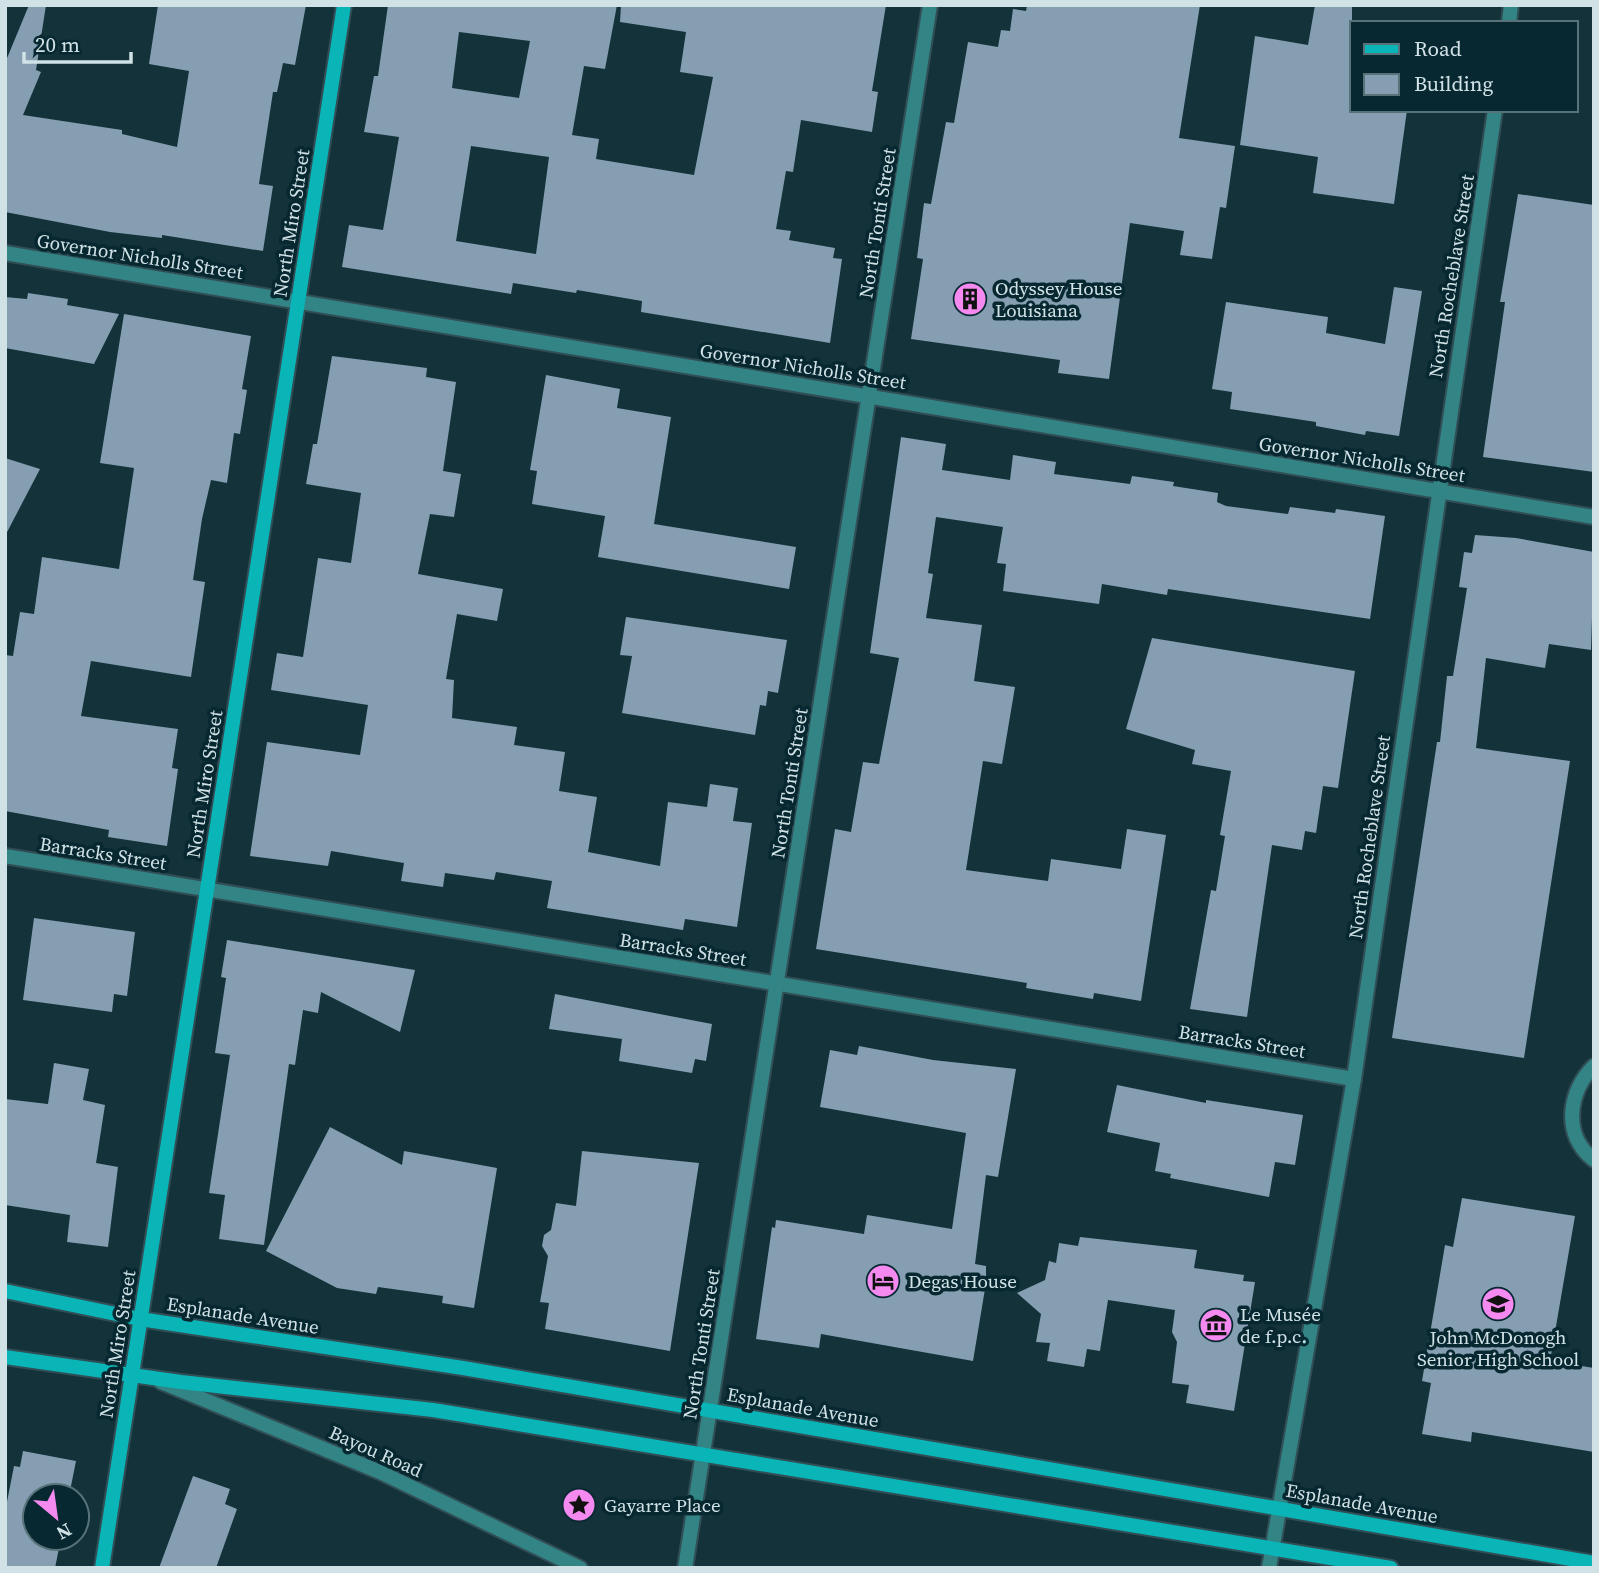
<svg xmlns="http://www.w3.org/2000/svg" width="1599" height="1573" viewBox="0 0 1599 1573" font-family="'Source Serif 4',serif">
	<rect width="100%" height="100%" fill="#13323a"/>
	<g fill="#859eb1" fill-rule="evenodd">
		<path d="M29,5H46L36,70L41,72L23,115L122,130V134L177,147L189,71L149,64L158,5H306L295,65L283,63L277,92H273L259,184L273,186L263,251L162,235V238L110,232L5,212V63Z"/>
		<path d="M388,5H617L605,69L584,66L572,135L599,139L596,159L694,175L713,77L680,72L686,32L620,22L621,5H886L872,91L878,92L872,132L801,120L793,172L786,171L776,229L791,231L789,240L835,248L833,258L842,259L830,343L641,312L642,301L577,290L576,293L513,283L511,294L342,267L349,225L383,230L389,196L399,137L364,132L374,76H378ZM459,32L530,41L519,98L452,88ZM471,146L549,157L536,254L456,241Z"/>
		<path d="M1027,5H1200L1179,138L1235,146L1226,208L1220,207L1212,259L1180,255L1184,231L1130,223L1109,379L1058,373L1060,360L911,339L923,259L917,258L924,203L931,204L946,122L954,123L968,42L998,47L1001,30L1010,31L1013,9L1026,11Z"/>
		<path d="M1315,5H1352V110H1407L1394,204L1313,193L1318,157L1240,145L1255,36L1308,45Z"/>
		<path d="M1518,194L1594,205V472L1483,457L1505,302H1500Z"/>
		<path d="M1394,287L1422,291L1399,436L1366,431L1365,435L1316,426V422L1230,409L1232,392L1212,389L1226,302L1328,317L1326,333L1385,344Z"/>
		<path d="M28,293L68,299L67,305L119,314L94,364L5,348V297L27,299Z"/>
		<path d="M124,314L251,336L242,389L247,390L240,434L234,433L227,483L211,480L202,519L193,580L205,582L191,677L91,661L81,716L178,729L172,768L178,769L167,846L108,837L109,830L5,811V655L13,656L20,612L34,614L42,557L119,569L134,468L100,463Z"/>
		<path d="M332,356L427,368L426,377L456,382L443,471L461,474L454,517L430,514L418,574L503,589L497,621L457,614L446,679L454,680L452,718L517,727L514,745L565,752L559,791L597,797L588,852L660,866L668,802L707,807L710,784L738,788L733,821L752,823L737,927L685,919L683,930L547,908L552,881L496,872L494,880L445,873L443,887L401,881L404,863L331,851L328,866L250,856L267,742L360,755L368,705L271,690L277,653L303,657L318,558L351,563L361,493L306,484L313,444H317Z"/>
		<path d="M546,375L620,389L617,408L671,417L654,524L796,547L789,589L598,557L605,516L532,504L537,471L530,470Z"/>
		<path d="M901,437L946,444L942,470L1010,480L1013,455L1056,462L1054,474L1130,484L1132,476L1174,482L1173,486L1218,493L1217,502L1226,506L1288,514L1290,507L1335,513L1336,509L1385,516L1370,619L1168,589L1167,595L1102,584L1099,604L1003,591L1006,564L997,563L1003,527L936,517L928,573L933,574L926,618L982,625L974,681L1015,687L1002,764L983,761L966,870L1048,881L1051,859L1121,869L1127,829L1166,835L1141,1001L1094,993L1093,999L1026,988L1027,983L816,949L835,829L851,832L863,762L879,764L899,658L870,653Z"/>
		<path d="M5,458L40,469L5,536Z"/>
		<path d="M1475,535L1516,538L1594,552L1591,650L1549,644L1545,668L1486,658L1476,748L1570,761L1524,1058L1392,1038L1437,742H1440L1447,676H1453L1467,588L1459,587L1464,552L1472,553Z"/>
		<path d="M626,617L787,640L778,693L768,691L766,706L760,705L755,735L622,713L632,656L620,655Z"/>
		<path d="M1152,638L1355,671L1338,788L1323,786L1316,833L1305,831L1302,850L1272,845L1247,1017L1190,1009L1211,890L1216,891L1225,836L1220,835L1231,771L1192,764L1195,750L1126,729Z"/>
		<path d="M34,918L135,932L127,996L114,994L112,1012L23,1000Z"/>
		<path d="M227,940L415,970L400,1032L321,992L318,1013L303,1010L295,1065L289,1064L264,1245L219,1239L225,1195L209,1193L230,1055L215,1053L226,978L221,977Z"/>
		<path d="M555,994L712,1024L706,1061L695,1059L692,1073L619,1061L622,1039L549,1029Z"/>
		<path d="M859,1046L933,1060L1016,1069L998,1177L986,1175L975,1264L986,1266V1283L973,1361L821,1334L819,1348L756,1339L772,1227L775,1228L776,1220L864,1234L867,1215L952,1229L966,1133L820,1107L830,1050L857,1055Z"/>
		<path d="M54,1063L89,1069L83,1100L105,1105L96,1163L118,1167L108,1247L67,1242L70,1215L5,1205V1099L48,1104Z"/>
		<path d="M1117,1085L1206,1103V1100L1303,1115L1295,1165L1275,1162L1269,1197L1170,1178L1171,1174L1155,1171L1160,1143L1107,1132Z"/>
		<path d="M330,1127L402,1165L404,1151L497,1168L474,1308L442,1303L443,1296L378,1287L376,1294L337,1288L266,1251Z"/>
		<path d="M582,1151L699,1163L670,1351L545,1329L549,1303L540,1302L548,1256L542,1246L544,1235L551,1230L556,1203L576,1206Z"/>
		<path d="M1462,1198L1575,1216L1550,1361L1594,1368V1452L1472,1432L1471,1442L1422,1434L1431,1383L1422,1381L1445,1245L1453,1247Z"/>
		<path d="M1080,1237L1197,1250L1194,1268L1244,1275L1243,1281L1255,1282L1234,1411L1186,1403L1189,1385L1172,1383L1177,1342L1172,1332L1175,1310L1108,1300L1100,1351L1087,1349L1084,1367L1047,1361L1050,1343L1036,1342L1041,1314L1017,1293L1045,1280L1049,1261L1056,1263L1059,1243L1078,1246Z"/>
		<path d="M23,1451L76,1461L69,1496H35V1538H61L55,1568H5V1512L14,1466L20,1467Z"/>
		<path d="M193,1476L230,1489L225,1504L237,1509L216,1568H159Z"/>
	</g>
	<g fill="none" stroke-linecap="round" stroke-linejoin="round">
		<defs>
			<g id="street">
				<path d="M1509,23L1511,5"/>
				<path d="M5,253L1594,517"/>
				<path d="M5,856L1354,1079"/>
				<path d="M1594,1066C1568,1091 1562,1136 1594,1160"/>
				<path d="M161,1382L380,1472L580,1568"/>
				<path d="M685,1568L930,5"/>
				<path d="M1269,1568L1354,1079L1495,110"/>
			</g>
			<g id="secondary">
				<path d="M5,1291L140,1319L463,1368L1594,1563"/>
				<path d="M5,1357L181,1382L433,1410L1391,1568"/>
				<path d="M102,1568L344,5"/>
			</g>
		</defs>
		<use href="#street" stroke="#314e56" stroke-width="18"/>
		<use href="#secondary" stroke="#314e56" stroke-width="18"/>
		<use href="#street" stroke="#328485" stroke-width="14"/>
		<use href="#secondary" stroke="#09b5b7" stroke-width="14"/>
	</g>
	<defs>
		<symbol id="building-disc" viewBox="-11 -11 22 22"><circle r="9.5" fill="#f489f0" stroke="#072830"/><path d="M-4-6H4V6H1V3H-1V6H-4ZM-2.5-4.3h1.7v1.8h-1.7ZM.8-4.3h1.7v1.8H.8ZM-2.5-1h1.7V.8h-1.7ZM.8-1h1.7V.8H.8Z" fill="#111"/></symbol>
		<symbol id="hotel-disc" viewBox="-11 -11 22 22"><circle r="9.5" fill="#f489f0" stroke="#072830"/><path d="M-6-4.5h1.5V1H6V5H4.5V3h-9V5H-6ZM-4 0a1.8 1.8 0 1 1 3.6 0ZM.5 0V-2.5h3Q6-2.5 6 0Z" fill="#111"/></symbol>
		<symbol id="school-disc" viewBox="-11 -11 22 22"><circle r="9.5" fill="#f489f0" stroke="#072830"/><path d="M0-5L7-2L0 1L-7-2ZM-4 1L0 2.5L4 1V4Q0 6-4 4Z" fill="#111"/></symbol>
		<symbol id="museum-disc" viewBox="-11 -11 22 22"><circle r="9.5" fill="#f489f0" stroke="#072830"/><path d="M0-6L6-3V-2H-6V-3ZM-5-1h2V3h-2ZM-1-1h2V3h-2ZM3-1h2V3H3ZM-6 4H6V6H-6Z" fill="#111"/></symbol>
		<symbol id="sight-disc" viewBox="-11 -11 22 22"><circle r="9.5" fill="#f489f0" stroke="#072830"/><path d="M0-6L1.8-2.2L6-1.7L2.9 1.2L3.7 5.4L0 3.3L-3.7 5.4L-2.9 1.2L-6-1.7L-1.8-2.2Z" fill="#111"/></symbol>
	</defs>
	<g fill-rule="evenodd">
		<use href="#building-disc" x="951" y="280" width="38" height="38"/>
		<use href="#hotel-disc" x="864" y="1262" width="38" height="38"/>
		<use href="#school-disc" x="1479" y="1285" width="38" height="38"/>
		<use href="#museum-disc" x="1197" y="1306" width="38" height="38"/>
		<use href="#sight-disc" x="560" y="1486" width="38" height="38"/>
	</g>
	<g text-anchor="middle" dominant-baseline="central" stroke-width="7" stroke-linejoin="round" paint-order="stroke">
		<g font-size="19" fill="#d1e2e7" stroke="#072830">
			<text transform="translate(291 223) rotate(-81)">North Miro Street</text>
			<text transform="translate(877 223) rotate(-81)">North Tonti Street</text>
			<text transform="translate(140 256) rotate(9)">Governor Nicholls Street</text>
			<text transform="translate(1451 276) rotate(-81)">North Rocheblave Street</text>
			<text transform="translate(803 366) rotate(9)">Governor Nicholls Street</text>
			<text transform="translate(1362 459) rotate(9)">Governor Nicholls Street</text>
			<text transform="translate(789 783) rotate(-81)">North Tonti Street</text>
			<text transform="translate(204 784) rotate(-81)">North Miro Street</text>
			<text transform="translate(1369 837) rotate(-82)">North Rocheblave Street</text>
			<text transform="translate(103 853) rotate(9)">Barracks Street</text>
			<text transform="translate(683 949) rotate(9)">Barracks Street</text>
			<text transform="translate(1242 1041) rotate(9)">Barracks Street</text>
			<text transform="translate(243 1315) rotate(9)">Esplanade Avenue</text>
			<text transform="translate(117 1344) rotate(-81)">North Miro Street</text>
			<text transform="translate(701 1344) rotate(-81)">North Tonti Street</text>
			<text transform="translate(803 1407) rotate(10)">Esplanade Avenue</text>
			<text transform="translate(376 1451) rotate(24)">Bayou Road</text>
			<text transform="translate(1362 1503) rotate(10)">Esplanade Avenue</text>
		</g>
		<g font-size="19" fill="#d1e2e7" stroke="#072830" text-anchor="start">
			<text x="995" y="288">Odyssey House<tspan x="995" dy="22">Louisiana</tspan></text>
			<text x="908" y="1281">Degas House</text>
			<text x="1240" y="1314">Le Musée<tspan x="1240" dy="22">de f.p.c.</tspan></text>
			<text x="1498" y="1337" text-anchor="middle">John McDonogh<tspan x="1498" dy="22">Senior High School</tspan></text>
			<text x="604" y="1505">Gayarre Place</text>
		</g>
	</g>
	<rect width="1599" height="1573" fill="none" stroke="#d1e2e7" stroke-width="14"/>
	<rect x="1350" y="21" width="228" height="91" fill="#072830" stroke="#587279" stroke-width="2"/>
	<rect x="1364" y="44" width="35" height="10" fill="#09b5b7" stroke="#587279" stroke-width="2"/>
	<text x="1414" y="56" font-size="21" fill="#d1e2e7">Road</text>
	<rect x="1364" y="74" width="35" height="21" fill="#859eb1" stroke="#587279" stroke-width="2"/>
	<text x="1414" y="91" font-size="21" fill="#d1e2e7">Building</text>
	<g transform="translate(56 1517) rotate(151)"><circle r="33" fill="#072830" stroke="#587279" stroke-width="2"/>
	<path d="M0-5L12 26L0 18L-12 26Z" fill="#f489f0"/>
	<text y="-10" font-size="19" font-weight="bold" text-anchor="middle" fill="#d1e2e7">N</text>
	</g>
	<path d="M24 52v10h107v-10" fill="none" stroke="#d1e2e7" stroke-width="3.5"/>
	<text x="35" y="52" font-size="21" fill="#d1e2e7" stroke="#072830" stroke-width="5" paint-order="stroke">20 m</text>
</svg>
